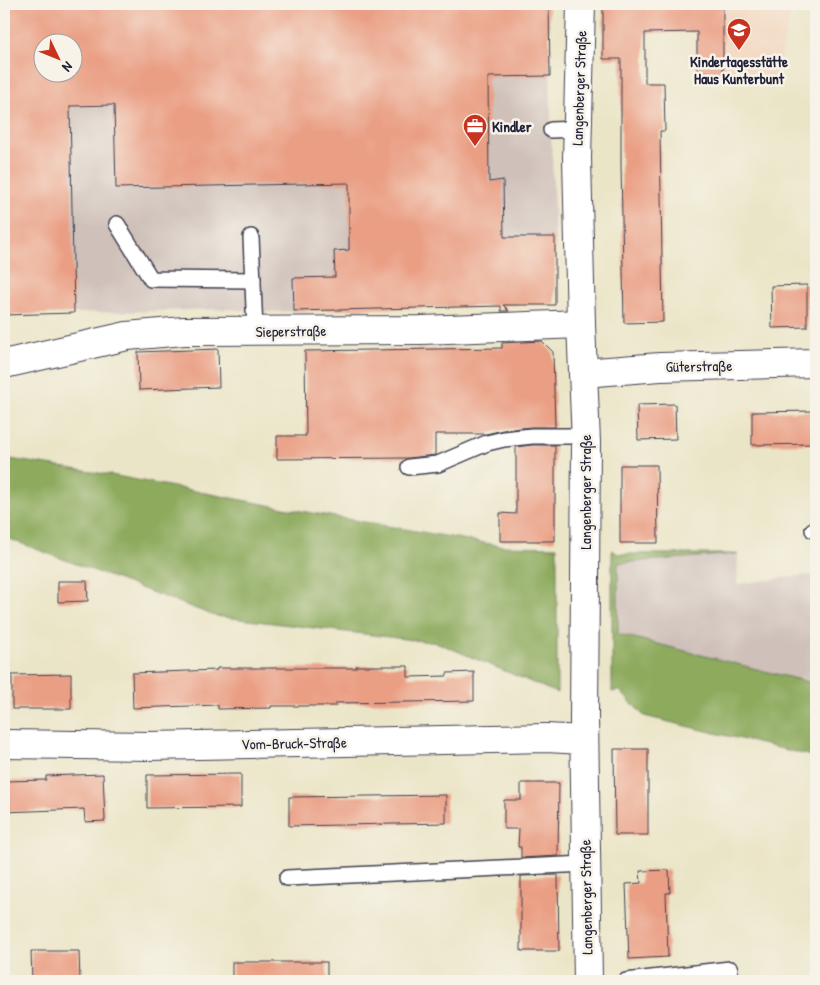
<svg xmlns="http://www.w3.org/2000/svg" width="820" height="985" viewBox="0 0 820 985" font-family="'Patrick Hand',sans-serif">
	<rect width="100%" height="100%" fill="#f7f3e8"/>
	<filter id="ink" filterUnits="userSpaceOnUse"><feTurbulence type="fractalNoise" baseFrequency=".02" numOctaves="2"/><feDisplacementMap in="SourceGraphic" scale="10" xChannelSelector="R" yChannelSelector="G"/><feConvolveMatrix kernelMatrix="1 2 1 2 8 2 1 2 1" color-interpolation-filters="sRGB"/></filter>
	<filter id="wash" filterUnits="userSpaceOnUse"><feTurbulence type="fractalNoise" baseFrequency=".0096" numOctaves="4" result="noise"/><feDisplacementMap in="SourceGraphic" scale="20" xChannelSelector="R" yChannelSelector="G"/><feGaussianBlur stdDeviation="1.12" result="paint"/><feColorMatrix in="noise" values="0 0 0 0 0 0 0 0 0 0 0 0 0 0 0 0 0 1.4 0 .05"/><feComposite in="paint" operator="in"/></filter>
	<g filter="url(#wash)">
		<rect width="100%" height="100%" fill="#ebe5c8"/>
		<path fill="#f2d5bd" d="M656,4H793L774,84L697,70L696,32L655,33Z"/>
		<g fill="#cfc1ba" fill-rule="evenodd">
			<path d="M4,4H549L551,130L555,237H512L511,305L264,312L227,309L4,315ZM42,42H72V72H42Z"/>
			<path d="M738,554L737,584L816,574V684L618,635L617,563Z"/>
		</g>
		<g fill="#8daa5d" stroke="#58664c">
			<path d="M4,458L111,475L284,508L502,546L557,547V693L438,643L215,616L4,537Z"/>
			<path d="M612,550L618,554H738L618,563V634L816,684V757L644,716L619,690L612,692Z"/>
		</g>
		<g id="blocks">
			<g fill="#ea9f84" fill-rule="evenodd">
				<path d="M4,4H549L550,76L488,77L489,182L503,180L504,237H555V305H503L509,311H501V306L294,311L293,278L335,277L334,251L349,250V183L116,188L114,105L70,106L74,313L4,315ZM42,42H72V72H42Z"/>
				<path d="M603,4H723V75L697,70V32L645,33V83H664L665,131H660L663,322L624,323L621,164V59H603Z"/>
				<path d="M807,285V327L772,328L771,286Z"/>
				<path d="M542,341L553,352L555,427H531L503,430L486,434H435V455L409,458L277,459V436H306L305,351L502,348V343Z"/>
				<path d="M218,349L219,387L139,390L138,352Z"/>
				<path d="M675,404L676,439L638,440L637,405Z"/>
				<path d="M816,411V444L752,445V412Z"/>
				<path d="M532,445H555V541H500V513L516,514V447Z"/>
				<path d="M620,465H657L658,543H620Z"/>
				<path d="M58,581H87L88,601L58,602Z"/>
				<path d="M356,666H408V677L447,676V673L474,672V701L336,703V706H271V708L218,709V705L133,708L132,673L217,670V668H356Z"/>
				<path d="M71,674V709H12V675Z"/>
				<path d="M614,749H648V835H615Z"/>
				<path d="M103,774L105,821L85,822L84,809L4,812V781L46,780V776Z"/>
				<path d="M241,774V807L147,808V775Z"/>
				<path d="M521,783H559L558,856L521,858V847H518L519,829H504V800H521Z"/>
				<path d="M446,795V823L289,826V797Z"/>
				<path d="M669,870L670,893H666L668,957L629,959L626,884L641,883L640,871Z"/>
				<path d="M558,875L559,951H521V876Z"/>
				<path d="M31,951H79L80,981H32Z"/>
				<rect x="232" y="962" width="95" height="19"/>
			</g>
		</g>
	</g>
	<g filter="url(#ink)">
		<use href="#blocks" fill-opacity="0" stroke="#403f50" stroke-width="1"/>
		<g fill="none" stroke-linecap="round" stroke-linejoin="round">
			<defs>
				<g id="service">
					<path d="M551,130L577,129"/>
					<path d="M117,224L151,279L253,280"/>
					<path d="M251,237L255,331"/>
					<path d="M409,467L438,464L487,443L504,439L532,436H585"/>
					<path d="M813,530H816"/>
					<path d="M287,878L586,864"/>
					<path d="M626,981L730,969"/>
				</g>
				<g id="minor">
					<path d="M4,364L127,336L184,331L421,330L581,324"/>
					<path d="M583,373L660,367L816,363"/>
					<path d="M4,744L149,746L546,738L584,740"/>
				</g>
				<path id="secondary" d="M581,4L577,158L581,324L586,442L584,718L588,981"/>
			</defs>
			<use href="#service" stroke="#403f50" stroke-width="18"/>
			<use href="#minor" stroke="#403f50" stroke-width="30"/>
			<use href="#secondary" stroke="#403f50" stroke-width="30"/>
			<use href="#service" stroke="#fff" stroke-width="15"/>
			<use href="#minor" stroke="#fff" stroke-width="28"/>
			<use href="#secondary" stroke="#fff" stroke-width="28"/>
		</g>
	</g>
	<defs>
		<symbol id="school-pin" viewBox="-11 -11 22 30"><path d="M0 17L-7.5 6A9.5 9.5 0 1 1 7.5 6Z" fill="#c8321e" stroke="#f7f3e8"/><path d="M0-5L7-2L0 1L-7-2ZM-4 1L0 2.5L4 1V4Q0 6-4 4Z" fill="#fff"/></symbol>
		<symbol id="office-pin" viewBox="-11 -11 22 30"><path d="M0 17L-7.5 6A9.5 9.5 0 1 1 7.5 6Z" fill="#c8321e" stroke="#f7f3e8"/><path d="M-6-3h4V-5.5h4V-3h4V5H-6ZM-1-4.5V-3h2v-1.5ZM-6 0V1H6V0Z" fill="#fff"/></symbol>
	</defs>
	<g fill-rule="evenodd">
		<use href="#school-pin" x="725" y="16" width="28" height="38"/>
		<use href="#office-pin" x="461" y="112" width="28" height="38"/>
	</g>
	<g text-anchor="middle" dominant-baseline="central" stroke-width="5" stroke-linejoin="round" paint-order="stroke">
		<g font-size="15" font-weight="bold" fill="#22223b" stroke="#f7f3e8">
			<text x="739" y="61">Kindertagesstätte<tspan x="739" dy="17">Haus Kunterbunt</tspan></text>
			<text x="492" y="126" text-anchor="start">Kindler</text>
		</g>
		<g font-size="15" fill="#22223b" stroke="#f7f3e8">
			<text transform="translate(579 88) rotate(-88)">Langenberger Straße</text>
			<text transform="translate(291 331) rotate(-1)">Sieperstraße</text>
			<text transform="translate(699 366) rotate(-1)">Güterstraße</text>
			<text transform="translate(585 492) rotate(-90)">Langenberger Straße</text>
			<text transform="translate(294 743) rotate(-1)">Vom-Bruck-Straße</text>
			<text transform="translate(586 897) rotate(-91)">Langenberger Straße</text>
		</g>
	</g>
	<rect width="820" height="985" fill="none" stroke="#f7f3e8" stroke-width="20"/>
	<g transform="translate(58 58) rotate(133)"><circle r="24" fill="#f7f3e8" stroke="#a29fa3"/>
	<path d="M0-4L9 19L0 12L-9 19Z" fill="#c8321e"/>
	<text y="-8" font-size="14" font-weight="bold" text-anchor="middle" fill="#22223b">N</text>
	</g>
</svg>
